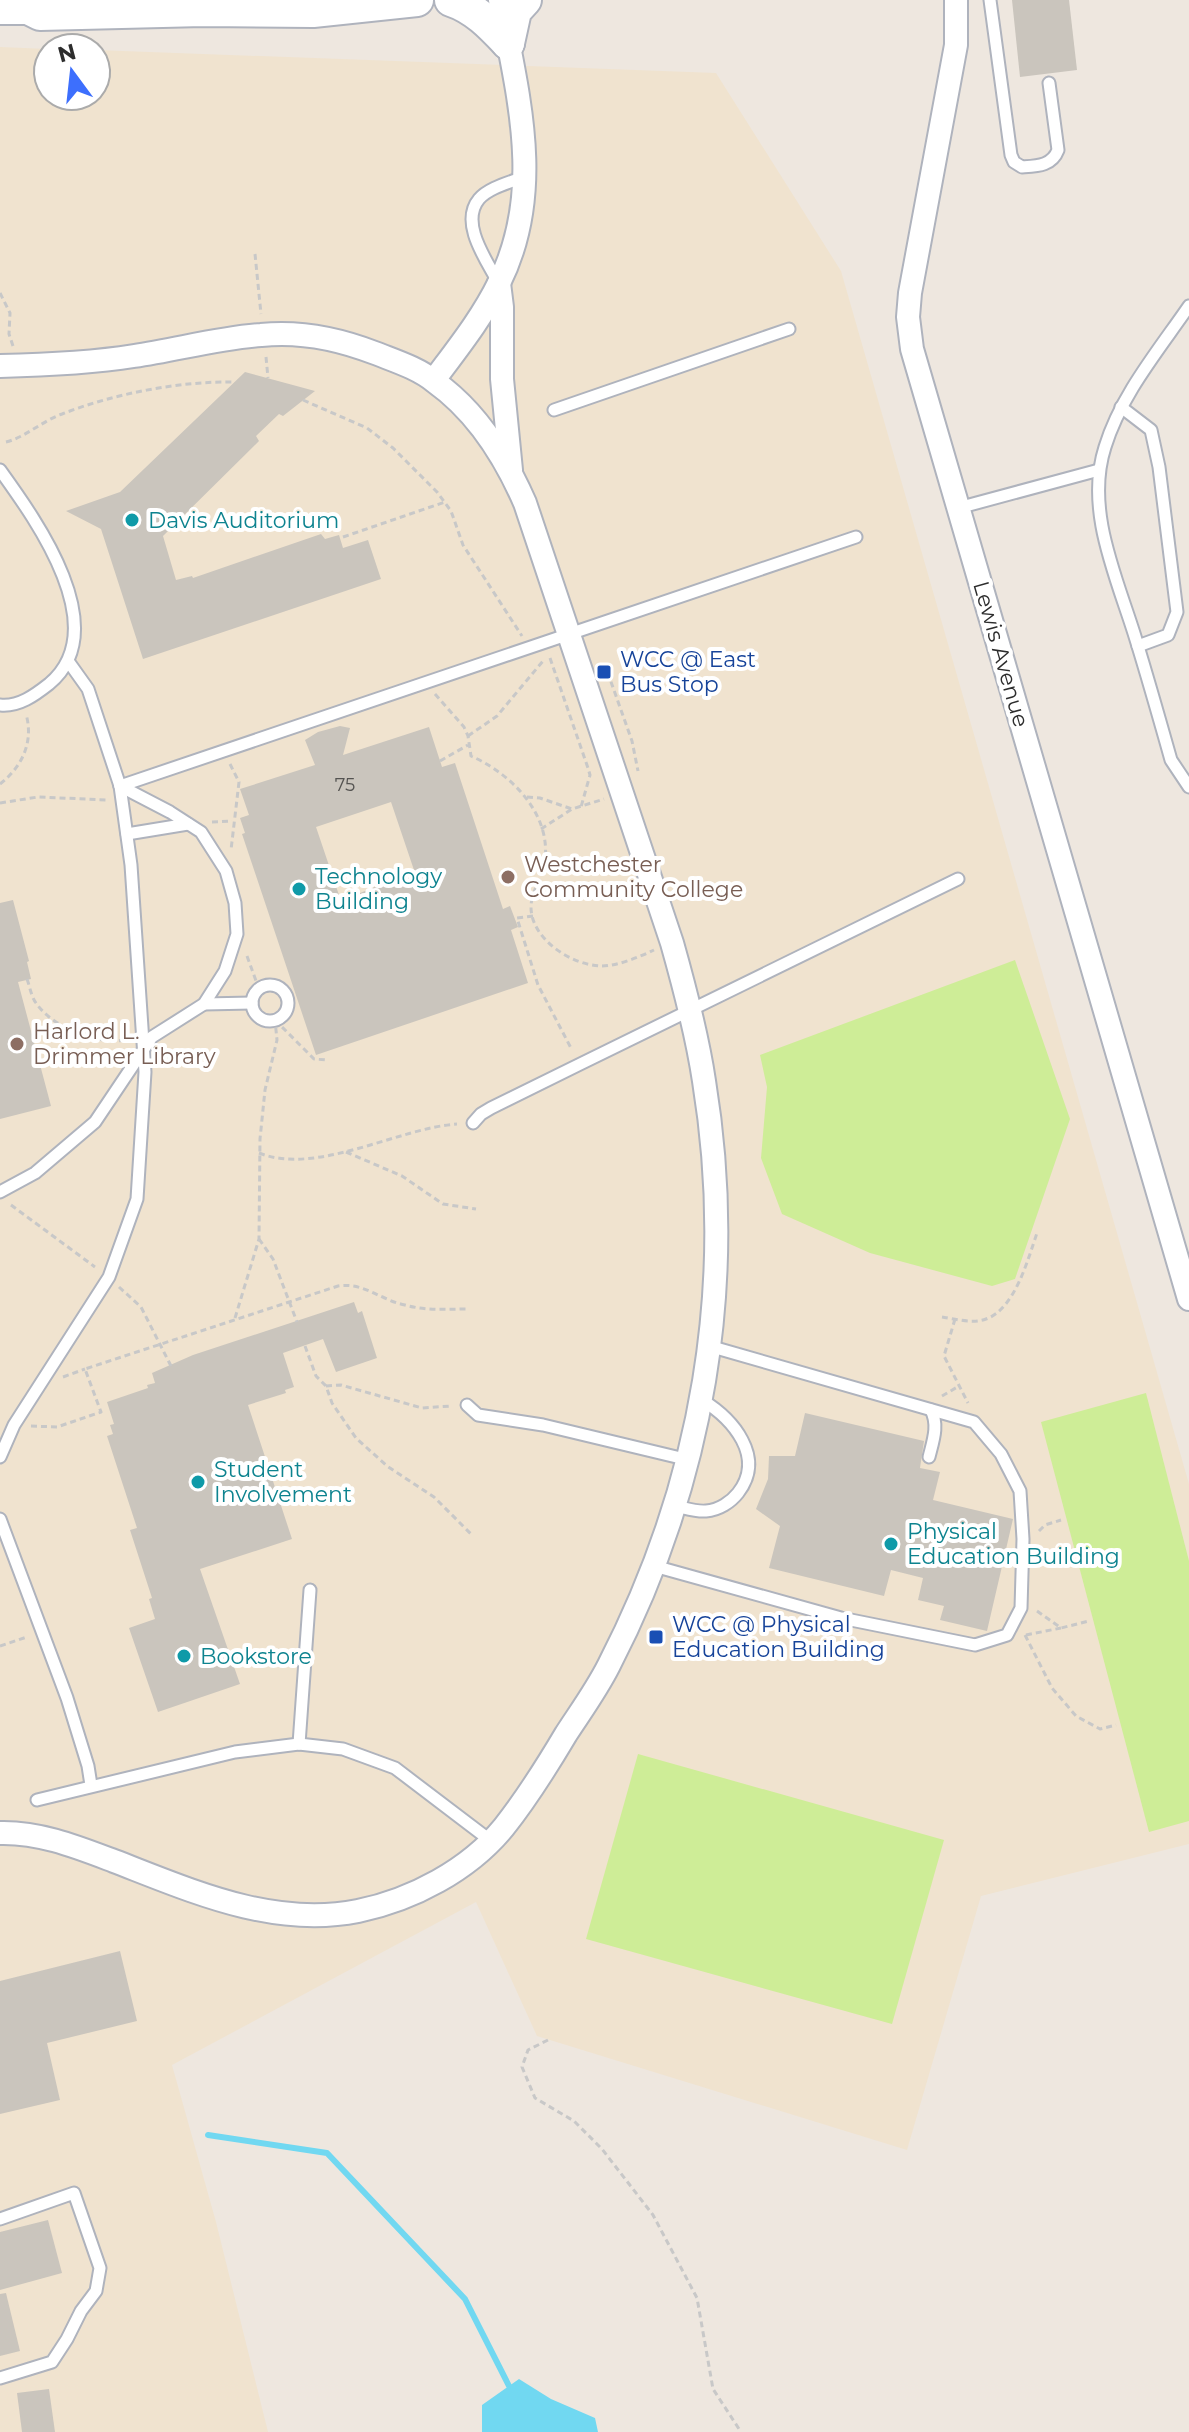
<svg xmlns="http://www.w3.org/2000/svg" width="1189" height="2432" viewBox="0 0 1189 2432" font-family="Montserrat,sans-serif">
	<rect width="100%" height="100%" fill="#eee7df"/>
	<path fill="#f0e3cf" d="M0,47L48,49V96H96V50L716,73L841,271L1189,1484V1844L981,1896L907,2150L537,2036L476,1902L172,2065L216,2222L268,2432H0Z"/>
	<g fill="#ceed97">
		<path d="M1015,960L1070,1119L1015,1279L992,1286L870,1253L782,1214L761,1158L767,1087L760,1055Z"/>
		<path d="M1146,1393L1189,1561V1821L1149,1832L1041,1422Z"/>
		<path d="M638,1754L944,1840L892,2024L586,1939Z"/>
	</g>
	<path fill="#71d8f1" d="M519,2379L551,2399L595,2418L598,2432H482V2405Z"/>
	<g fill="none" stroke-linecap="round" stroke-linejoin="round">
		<path stroke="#71d8f1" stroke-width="6" d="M208,2135L327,2153L465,2299L509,2386"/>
	</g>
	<g fill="#cac5bd" fill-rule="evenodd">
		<path d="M1012,0H1069L1077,70L1020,77Z"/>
		<path d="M245,372L315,391L283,416L279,414L256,436L259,441L163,536L176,580L192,576L193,578L321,534L325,539L339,535L343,548L368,540L381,579L143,659L101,529L66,511L120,492Z"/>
		<path d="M340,726L350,728L343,755L429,727L442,767L455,763L503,909L510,906L518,927L511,930L528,983L316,1055L242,834L245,833L240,818L249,815L240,789L315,765L305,740L318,732ZM391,802L416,876L377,886L341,901L316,827Z"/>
		<path d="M13,900L29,961L27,962L31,979L18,982L51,1106L0,1119V903Z"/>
		<path d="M354,1302L358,1313L362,1311L377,1358L336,1372L323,1339L283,1353L294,1387L285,1390L286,1393L248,1405L292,1539L200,1569L240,1684L158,1712L129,1628L155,1619L149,1599L152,1598L130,1530L137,1528L107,1436L113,1434L110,1425L114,1424L107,1402L148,1388L147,1385L155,1383L152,1373L193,1355Z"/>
		<path d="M805,1413L924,1441L920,1468L940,1472L933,1500L1013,1519L987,1631L940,1620L944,1606L918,1600L923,1578L891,1570L884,1596L769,1568L780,1526L756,1509L768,1479L769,1456H795Z"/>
		<path d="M120,1951L137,2021L47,2043L60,2100L0,2114V1981Z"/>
		<path d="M48,2220L62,2273L0,2290V2232Z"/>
		<path d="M6,2293L20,2351L0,2356V2294Z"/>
		<path d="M49,2389L55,2432H22L17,2393Z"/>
	</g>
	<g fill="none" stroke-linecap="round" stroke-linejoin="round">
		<defs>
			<g id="service">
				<path d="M990,0L1011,155L1014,162L1022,167C1037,166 1052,166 1058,150L1049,83"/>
				<path d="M498,282C487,261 459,223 479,199C489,187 512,182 526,176"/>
				<path d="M1189,306C1158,351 1121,395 1105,447C1084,512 1119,582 1137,643C1149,682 1160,721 1171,760L1189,787"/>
				<path d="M1121,407L1151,430L1159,467L1177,612L1168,635L1138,646"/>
				<path d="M554,410L789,329"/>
				<path d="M0,470C36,520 115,629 49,684C35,695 19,707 0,705"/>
				<path d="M958,508L1099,470"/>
				<path d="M120,786L856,537"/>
				<path d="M127,834L188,824"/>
				<circle cx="270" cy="1003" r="18"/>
				<path d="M204,1004L252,1003"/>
				<path d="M473,1123L481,1114L491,1108C646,1031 802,957 958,879"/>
				<path d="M0,1192L35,1173L95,1122L152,1037L204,1004L225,971L237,934L235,903L226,871L201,832L170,812L120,786"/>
				<path d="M467,1405L478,1415L543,1425L689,1460"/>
				<path d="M0,1457L14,1425L109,1277L137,1199L145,1072L131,865L120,786L88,689L68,661"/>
				<path d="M929,1457C933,1441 939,1425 931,1410"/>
				<path d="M675,1506C685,1508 696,1512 706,1511C719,1510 731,1502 738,1493C766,1457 733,1419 702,1400"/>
				<path d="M0,1519L67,1698L88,1766L91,1785"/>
				<path d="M654,1566L841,1618L975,1645L1007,1635L1021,1608L1023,1539L1020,1491L1001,1454L974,1422L709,1346"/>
				<path d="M299,1744L310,1590"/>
				<path d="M37,1800L235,1752L299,1744L343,1749L395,1768L491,1841"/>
				<path d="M0,2219L74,2193L100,2268L96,2291L81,2311L67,2339L52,2362L0,2378"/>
			</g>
			<g id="minor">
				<path d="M956,0V45L910,293L908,317L912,349L1189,1299"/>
				<path d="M499,283L502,307V379L511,470"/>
				<path d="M0,366C45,365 90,363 134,356C176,350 218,338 261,335C299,331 339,339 375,353C395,361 418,368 435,382C477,412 505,457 525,503L672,943C685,989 697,1034 704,1081C737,1283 703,1483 609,1665C597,1689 581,1711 566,1734C547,1766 527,1798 504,1827C469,1870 412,1900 358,1911C273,1928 192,1891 114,1861C77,1847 40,1832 0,1833"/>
				<path d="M434,380C457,349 482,318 499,283C545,191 518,96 500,0"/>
			</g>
			<g id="secondary">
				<path d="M451,0C475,8 491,25 508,43"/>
				<path d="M0,8H28L40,2L48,1"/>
				<path d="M28,8L40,14L203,10L313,11L417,0"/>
				<path d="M508,43L515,11L525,0"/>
			</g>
		</defs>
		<use href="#service" stroke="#afb3bd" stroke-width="15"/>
		<use href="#minor" stroke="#afb3bd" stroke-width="26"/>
		<use href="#secondary" stroke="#afb3bd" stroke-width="36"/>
		<g stroke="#c8c8c8" stroke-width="3" stroke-dasharray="6 4" stroke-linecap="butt">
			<path d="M255,254L261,314"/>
			<path d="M0,293L10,313L9,334L13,346"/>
			<path d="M266,357L268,378"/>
			<path d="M303,400L367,428L393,448L437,492L451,511L463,545L522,636"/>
			<path d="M6,442C26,437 42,421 62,414C113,394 179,381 234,382"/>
			<path d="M343,537L445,502"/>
			<path d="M550,658L588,768L590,775L581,807"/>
			<path d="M604,675L610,679L632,741L638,771"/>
			<path d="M435,694L464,727L468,736L471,756C510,773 551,813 545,860C543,876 531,892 531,907C531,939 571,965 601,966C618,966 639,957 654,950"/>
			<path d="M468,736L497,716L543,661"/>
			<path d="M440,761L468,745"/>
			<path d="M230,764L239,782L231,850"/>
			<path d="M0,784C22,767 34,742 26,714"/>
			<path d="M527,797L540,798L572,809L604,799"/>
			<path d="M0,803L38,797L108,800"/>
			<path d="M212,822L232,821"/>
			<path d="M541,829L572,809"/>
			<path d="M533,916L517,918L538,985L572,1050"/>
			<path d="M247,956L259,989"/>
			<path d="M27,979C30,987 31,996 36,1003C53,1028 97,1045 126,1040"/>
			<path d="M275,1020L314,1059L327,1060"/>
			<path d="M346,1152L402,1176L443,1204L476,1209"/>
			<path d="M259,1153C317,1176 398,1128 457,1124"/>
			<path d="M11,1205L95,1267"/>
			<path d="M259,1239L273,1259L297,1322"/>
			<path d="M119,1287L141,1307L171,1366"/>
			<path d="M942,1317C955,1319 973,1324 986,1319C1015,1309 1028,1259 1037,1233"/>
			<path d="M235,1318L259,1239L260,1139L265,1090L277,1040L275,1020"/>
			<path d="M955,1319L944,1356L968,1403"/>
			<path d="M305,1346L316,1376L326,1386L332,1403L356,1438L387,1466L434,1497L473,1536"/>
			<path d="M63,1377L85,1369"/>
			<path d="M326,1386L341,1385L422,1408L451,1406"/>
			<path d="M942,1396L959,1386"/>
			<path d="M31,1426L57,1427L101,1412L85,1369L338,1286C364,1282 380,1300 405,1305C426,1311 448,1309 469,1309"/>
			<path d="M1039,1531L1045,1525L1061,1520"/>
			<path d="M1037,1611L1061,1628L1089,1621"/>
			<path d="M1025,1635L1052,1688L1076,1716L1100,1729L1116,1725"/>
			<path d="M1026,1635L1061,1628"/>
			<path d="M0,1646L27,1637"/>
			<path d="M548,2040L528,2050L522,2067L535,2098L574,2121L602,2149L653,2215L697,2298L713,2389L741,2432"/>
		</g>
		<use href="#service" stroke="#fff" stroke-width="11"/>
		<use href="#minor" stroke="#fff" stroke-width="22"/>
		<use href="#secondary" stroke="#fff" stroke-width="32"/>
	</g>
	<g fill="#0f9aa8" stroke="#fff" stroke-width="3">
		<circle cx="132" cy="520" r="8"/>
		<circle cx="299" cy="889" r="8"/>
		<circle cx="198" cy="1482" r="8"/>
		<circle cx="891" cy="1544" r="8"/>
		<circle cx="184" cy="1656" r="8"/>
	</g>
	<g fill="#1a4fb4" stroke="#fff" stroke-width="3">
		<rect x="596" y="664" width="16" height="16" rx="4"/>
		<rect x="648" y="1629" width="16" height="16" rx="4"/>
	</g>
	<g fill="#8d6e63" stroke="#fff" stroke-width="3">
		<circle cx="508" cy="877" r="8"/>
		<circle cx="17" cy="1044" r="8"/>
	</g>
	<g text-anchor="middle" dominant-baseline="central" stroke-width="8" stroke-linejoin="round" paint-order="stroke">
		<g font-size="18" fill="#545351">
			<text x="345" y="785">75</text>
		</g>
		<g font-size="22" fill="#0d838f" stroke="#fff" text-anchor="start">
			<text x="148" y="520">Davis Auditorium</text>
			<text x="315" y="876">Technology<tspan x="315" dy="25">Building</tspan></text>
			<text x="214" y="1469">Student<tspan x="214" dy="25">Involvement</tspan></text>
			<text x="907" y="1531">Physical<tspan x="907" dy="25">Education Building</tspan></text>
			<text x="200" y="1656">Bookstore</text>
		</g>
		<g font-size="22" fill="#2d2d2d" stroke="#fff">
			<text transform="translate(1001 654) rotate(74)">Lewis Avenue</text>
		</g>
		<g font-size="22" fill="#164399" stroke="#fff" text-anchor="start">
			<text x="620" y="659">WCC @ East<tspan x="620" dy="25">Bus Stop</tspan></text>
			<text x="672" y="1624">WCC @ Physical<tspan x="672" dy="25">Education Building</tspan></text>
		</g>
		<g font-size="22" fill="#785e54" stroke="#fff" text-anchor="start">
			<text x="524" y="864">Westchester<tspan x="524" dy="25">Community College</tspan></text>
			<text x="33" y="1031">Harlord L.<tspan x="33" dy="25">Drimmer Library</tspan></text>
		</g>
	</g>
	<g transform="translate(72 72) rotate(345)"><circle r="38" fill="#ffffff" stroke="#ababab" stroke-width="2"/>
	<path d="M0-6L14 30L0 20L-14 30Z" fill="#3d6ffd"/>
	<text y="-12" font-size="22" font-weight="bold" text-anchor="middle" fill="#2d2d2d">N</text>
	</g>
</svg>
